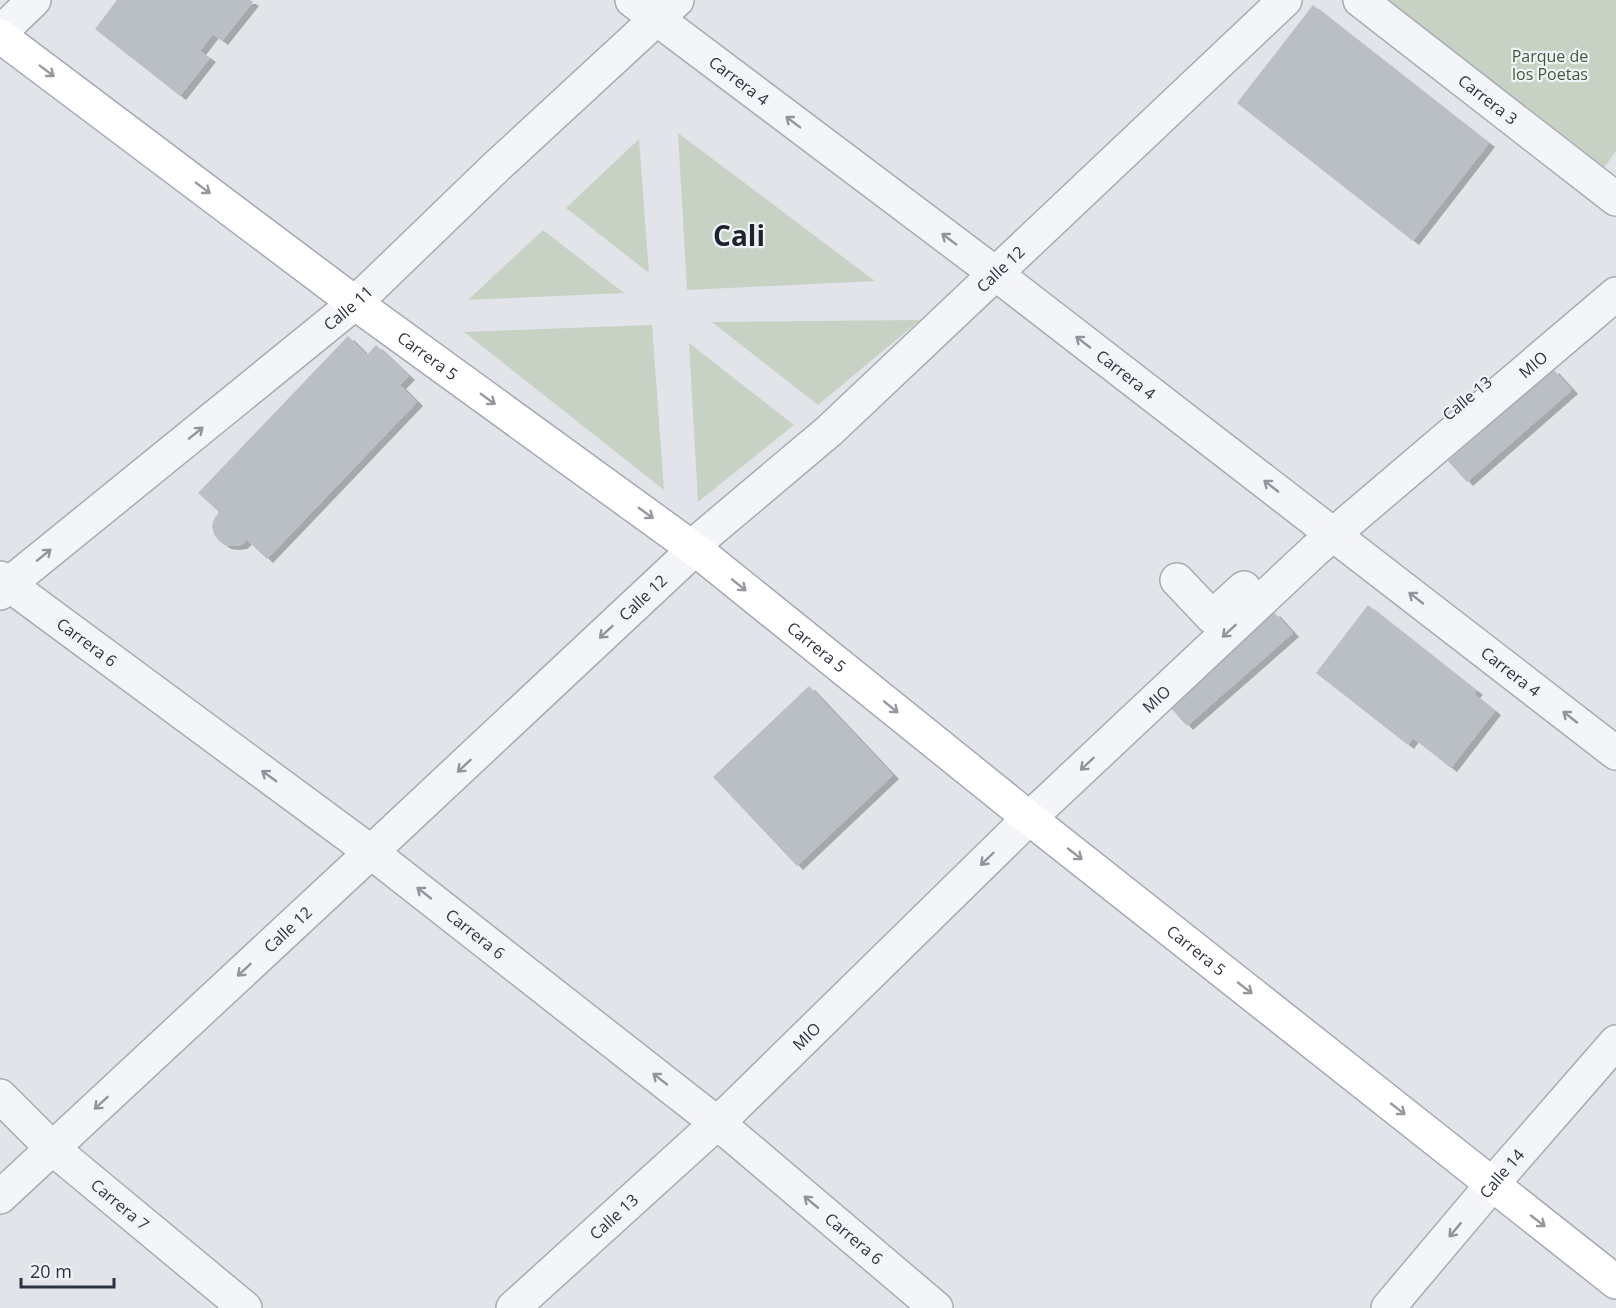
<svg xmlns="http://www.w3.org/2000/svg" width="1616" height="1308" viewBox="0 0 1616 1308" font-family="'Open Sans',sans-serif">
	<defs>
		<filter id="shadow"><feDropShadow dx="6" dy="4" stdDeviation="0" flood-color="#0004"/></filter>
	</defs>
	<rect width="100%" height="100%" fill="#e2e4e9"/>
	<g fill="#c7d2c4">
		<path d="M1360,0H1616V151L1593,183Z"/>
		<path d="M678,133L875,281L687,290Z"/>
		<path d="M639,139L649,273L566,208Z"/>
		<path d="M543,230L624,293L468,300Z"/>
		<path d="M920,320L818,405L712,322Z"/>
		<path d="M652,325L664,490L464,332Z"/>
		<path d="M689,343L794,425L698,502Z"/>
	</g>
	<g fill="#babec5" filter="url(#shadow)">
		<path d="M117,0H250L253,2L222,41L213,34L200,51L210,58L180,96L95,29Z"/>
		<path d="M1313,5L1489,143L1413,241L1237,103Z"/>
		<path d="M348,336L367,355L376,345L409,376L400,385L417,402L267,559L247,540L241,545L233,546L225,545L219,541L214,534L212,526L214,519L219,512L198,493Z"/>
		<path d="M1553,369L1572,390L1467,482L1448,461Z"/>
		<path d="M1368,605L1477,691L1474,694L1495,711L1451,768L1413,738L1408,745L1316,673Z"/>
		<path d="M1274,612L1293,633L1187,726L1168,705Z"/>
		<path d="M809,686L893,775L797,866L713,777Z"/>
	</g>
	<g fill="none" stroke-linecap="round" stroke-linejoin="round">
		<defs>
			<g id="minor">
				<path id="s1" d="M632,0L996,274L1616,753"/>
				<path id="s2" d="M1360,0L1616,199"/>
				<path d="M0,33L34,0"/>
				<path id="s3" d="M0,578L371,852L732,1135L936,1308"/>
				<path d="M1177,580L1212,617L1244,588"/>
				<path id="s4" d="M0,593L9,584L355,303L495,168L677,0"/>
				<path id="s5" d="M0,1096L52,1148L245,1308"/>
				<path id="s6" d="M0,1197L371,852L684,559L702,538L829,431L1285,0"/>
				<path id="s7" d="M513,1308L728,1113L1020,827L1315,550L1616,294"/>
				<path id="s8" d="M1388,1308L1501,1174L1616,1042"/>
			</g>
			<g id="major">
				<path id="s9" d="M0,36L355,303L705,557L1029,818L1616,1282"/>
			</g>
		</defs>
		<use href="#minor" stroke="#a8abb3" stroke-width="36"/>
		<use href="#major" stroke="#a3a9b3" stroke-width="36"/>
		<use href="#minor" stroke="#f4f5f8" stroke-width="33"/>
		<use href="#major" stroke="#fff" stroke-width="33"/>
	</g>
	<defs><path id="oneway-shaft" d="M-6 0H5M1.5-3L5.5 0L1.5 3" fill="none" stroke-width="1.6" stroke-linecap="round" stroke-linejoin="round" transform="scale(1.5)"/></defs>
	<g stroke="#96989f">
		<use href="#oneway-shaft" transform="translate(47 71) rotate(37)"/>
		<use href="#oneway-shaft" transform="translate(203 188) rotate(37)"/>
		<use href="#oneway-shaft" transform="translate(488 399) rotate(36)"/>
		<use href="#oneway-shaft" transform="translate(646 513) rotate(36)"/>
		<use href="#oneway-shaft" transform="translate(739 585) rotate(39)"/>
		<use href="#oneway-shaft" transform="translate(891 707) rotate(39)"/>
		<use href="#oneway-shaft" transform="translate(1075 854) rotate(38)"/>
		<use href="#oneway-shaft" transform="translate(1245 988) rotate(38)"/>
		<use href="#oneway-shaft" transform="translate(1398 1109) rotate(38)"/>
		<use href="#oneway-shaft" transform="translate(1538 1221) rotate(38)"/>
	</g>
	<g stroke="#90949c">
		<use href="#oneway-shaft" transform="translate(793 122) rotate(-143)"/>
		<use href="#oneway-shaft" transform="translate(949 239) rotate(-143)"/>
		<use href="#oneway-shaft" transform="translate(1083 342) rotate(-142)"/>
		<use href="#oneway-shaft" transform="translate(196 433) rotate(-39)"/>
		<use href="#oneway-shaft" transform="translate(1271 486) rotate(-142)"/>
		<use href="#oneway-shaft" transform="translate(44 555) rotate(-39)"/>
		<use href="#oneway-shaft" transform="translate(1416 598) rotate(-142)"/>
		<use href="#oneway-shaft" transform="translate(1229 631) rotate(137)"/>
		<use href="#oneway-shaft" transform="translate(606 632) rotate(137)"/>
		<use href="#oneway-shaft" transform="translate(1570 717) rotate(-142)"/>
		<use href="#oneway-shaft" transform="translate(1087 764) rotate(137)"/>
		<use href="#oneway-shaft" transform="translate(464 766) rotate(137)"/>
		<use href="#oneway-shaft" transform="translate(269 776) rotate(-144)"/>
		<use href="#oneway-shaft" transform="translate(987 859) rotate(136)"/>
		<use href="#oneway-shaft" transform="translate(424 893) rotate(-142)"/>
		<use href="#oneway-shaft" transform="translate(244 970) rotate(137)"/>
		<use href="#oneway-shaft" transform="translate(660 1079) rotate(-142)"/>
		<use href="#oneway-shaft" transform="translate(101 1103) rotate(137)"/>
		<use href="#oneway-shaft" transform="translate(811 1202) rotate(-140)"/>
		<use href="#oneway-shaft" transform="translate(1455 1230) rotate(130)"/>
	</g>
	<g text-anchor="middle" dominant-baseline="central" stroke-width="4.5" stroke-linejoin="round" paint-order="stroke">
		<g font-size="16" fill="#3f593b" stroke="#f1f3f6">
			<text x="1550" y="56">Parque de<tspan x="1550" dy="18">los Poetas</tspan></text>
		</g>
		<g font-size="16" fill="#2c323f" stroke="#f1f3f6">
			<text stroke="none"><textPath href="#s1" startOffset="134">Carrera 4</textPath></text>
			<text stroke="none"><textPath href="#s2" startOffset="162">Carrera 3</textPath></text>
			<text stroke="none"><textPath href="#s6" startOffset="1365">Calle 12</textPath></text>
			<text stroke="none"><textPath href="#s4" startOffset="450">Calle 11</textPath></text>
			<text stroke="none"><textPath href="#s9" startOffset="534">Carrera 5</textPath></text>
			<text stroke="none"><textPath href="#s7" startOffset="1390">MIO</textPath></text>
			<text stroke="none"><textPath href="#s1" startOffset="620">Carrera 4</textPath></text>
			<text transform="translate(1467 398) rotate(-40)">Calle 13</text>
			<text stroke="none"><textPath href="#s6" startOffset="879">Calle 12</textPath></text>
			<text stroke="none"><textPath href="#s3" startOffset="108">Carrera 6</textPath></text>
			<text stroke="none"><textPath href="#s9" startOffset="1020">Carrera 5</textPath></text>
			<text stroke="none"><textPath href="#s1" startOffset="1106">Carrera 4</textPath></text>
			<text stroke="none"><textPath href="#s7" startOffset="886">MIO</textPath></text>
			<text stroke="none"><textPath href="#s6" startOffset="393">Calle 12</textPath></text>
			<text stroke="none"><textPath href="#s3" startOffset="594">Carrera 6</textPath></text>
			<text stroke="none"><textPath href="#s9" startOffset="1506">Carrera 5</textPath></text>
			<text stroke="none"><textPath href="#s7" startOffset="400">MIO</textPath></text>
			<text stroke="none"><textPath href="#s8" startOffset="176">Calle 14</textPath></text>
			<text stroke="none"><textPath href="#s5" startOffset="162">Carrera 7</textPath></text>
			<text stroke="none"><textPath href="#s7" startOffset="136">Calle 13</textPath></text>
			<text stroke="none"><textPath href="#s3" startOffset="1080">Carrera 6</textPath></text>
		</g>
		<g font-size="28" font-weight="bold" fill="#1e2330" stroke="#f1f3f6">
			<text x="739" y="235">Cali</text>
		</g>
	</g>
	<path d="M21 1278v9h93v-9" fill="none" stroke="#2c323f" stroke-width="3"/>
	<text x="30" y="1278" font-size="18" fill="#2c323f" stroke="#f1f3f6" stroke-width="4.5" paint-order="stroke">20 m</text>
</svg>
